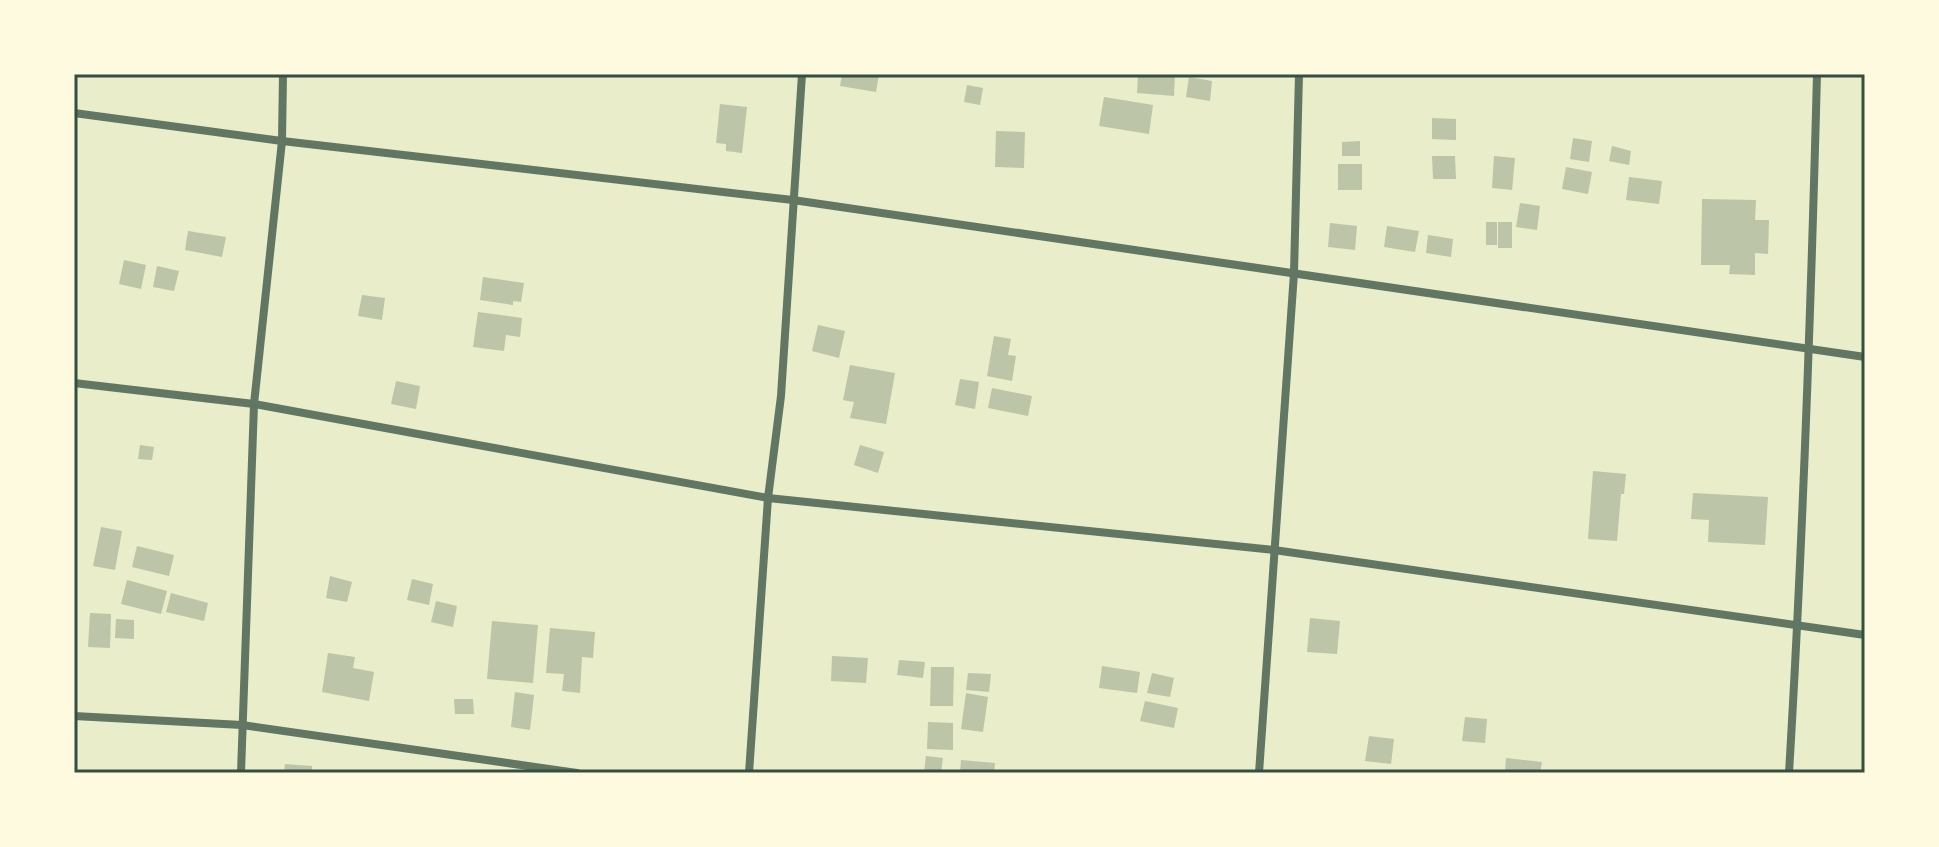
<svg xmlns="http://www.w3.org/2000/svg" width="1939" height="847" viewBox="0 0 1939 847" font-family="'PT Sans',sans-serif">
	<rect width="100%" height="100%" fill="#e9edc9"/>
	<g fill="#bcc5a7">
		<path d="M842,74H879L876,92L840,86Z"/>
		<path d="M1138,74H1175L1174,96L1137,93Z"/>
		<path d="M1189,77L1212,81L1210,101L1186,97Z"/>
		<path d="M967,85L983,88L980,105L964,102Z"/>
		<path d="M1104,97L1153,105L1149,134L1099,126Z"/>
		<path d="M720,104L747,107L742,153L726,151V144L716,143Z"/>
		<path d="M1432,118L1456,119V140L1432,139Z"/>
		<path d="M996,131L1025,132L1024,168L995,167Z"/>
		<path d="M1573,138L1592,141L1589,162L1570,159Z"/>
		<path d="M1360,141V156H1342V142Z"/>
		<path d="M1612,146L1631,151L1629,165L1609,161Z"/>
		<path d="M1432,156H1455L1456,179H1433Z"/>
		<path d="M1494,156L1515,158L1512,190L1492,188Z"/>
		<rect x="1338" y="164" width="24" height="26"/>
		<path d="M1566,167L1592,172L1588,194L1562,189Z"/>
		<path d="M1629,177L1662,181L1659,204L1626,200Z"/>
		<path d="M1702,199L1756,200L1755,220H1769L1768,254L1755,253V275L1729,274L1730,265H1701Z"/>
		<path d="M1520,203L1540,206L1537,230L1516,227Z"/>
		<rect x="1486" y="222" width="11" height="23"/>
		<rect x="1498" y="222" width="14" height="26"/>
		<path d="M1330,223L1357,226L1355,250L1328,247Z"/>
		<path d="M1387,226L1419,231L1415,252L1384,247Z"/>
		<path d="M188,231L226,237L222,257L185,250Z"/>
		<path d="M1428,235L1453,239L1451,257L1426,253Z"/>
		<path d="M124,260L146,265L141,289L119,284Z"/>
		<path d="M157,266L179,271L174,291L153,287Z"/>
		<path d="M483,277L524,283L521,302L513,301V305L480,300Z"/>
		<path d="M362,295L385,298L382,320L358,316Z"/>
		<path d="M478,312L522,318L520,337L506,335L504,351L473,347Z"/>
		<path d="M818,325L845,331L839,358L812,351Z"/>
		<path d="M994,336L1011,339L1008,355L1016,356L1012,381L987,376Z"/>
		<path d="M850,365L895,373L886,424L850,418L854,402L843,400Z"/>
		<path d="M960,379L979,382L975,409L955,405Z"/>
		<path d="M396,381L420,386L416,409L391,404Z"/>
		<path d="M992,388L1032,396L1028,416L988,408Z"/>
		<path d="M140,445L154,447L152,460L138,459Z"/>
		<path d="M860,445L884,452L878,473L854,465Z"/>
		<path d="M1593,471L1626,474L1624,494H1621L1617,541L1588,539Z"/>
		<path d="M1693,493L1768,497L1765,545L1708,542L1709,520L1691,519Z"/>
		<path d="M101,527L122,531L115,570L93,566Z"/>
		<path d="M137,546L174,555L169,576L132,567Z"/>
		<path d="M330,576L352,582L347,602L326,598Z"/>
		<path d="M412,579L433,584L429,605L407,600Z"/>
		<path d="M127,580L167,591L161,614L121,604Z"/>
		<path d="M171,593L208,603L204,621L166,612Z"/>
		<path d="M436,601L457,606L453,627L431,622Z"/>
		<path d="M90,613L111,614L110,648L88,647Z"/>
		<path d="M1310,618L1340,621L1337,654L1307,652Z"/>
		<path d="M116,619L134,620V639L115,638Z"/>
		<path d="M492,621L538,625L533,683L487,679Z"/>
		<path d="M550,628L595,632L593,658L582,657L580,693L562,691L564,674L546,673Z"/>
		<path d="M328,653L355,657L353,668L374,672L369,701L322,692Z"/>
		<path d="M832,656L868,658L866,683L831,681Z"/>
		<path d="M899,660L925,662L923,678L897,675Z"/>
		<path d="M1102,666L1140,672L1137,693L1099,688Z"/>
		<path d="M931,667H954L953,706H930Z"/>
		<path d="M968,673L991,674L989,692L966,690Z"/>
		<path d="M1152,673L1174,678L1170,697L1147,693Z"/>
		<path d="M515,692L534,695L530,730L511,727Z"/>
		<path d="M966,693L988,697L983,732L961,729Z"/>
		<path d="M454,699H473L474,714H455Z"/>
		<path d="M1145,701L1178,708L1174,728L1140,721Z"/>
		<path d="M1465,717L1487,719L1485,743L1462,741Z"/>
		<path d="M928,722L953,723V750L927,749Z"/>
		<path d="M1369,736L1394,739L1391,764L1365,761Z"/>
		<path d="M926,756L943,758L941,773H924Z"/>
		<path d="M1506,758L1542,762L1540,773H1505Z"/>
		<path d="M961,760L995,763L994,773H960Z"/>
		<path d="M285,764L312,766V773H284Z"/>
	</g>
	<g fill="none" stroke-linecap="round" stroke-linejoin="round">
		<g stroke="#617663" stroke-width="8">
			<path d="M74,113L282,141L793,200L1865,357"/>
			<path d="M74,383L254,404L768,498L1274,550L1865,635"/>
			<path d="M74,716L242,725L577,773"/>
			<path d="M241,773L254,404L282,141L283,74"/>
			<path d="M749,773L768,498L781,396L802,74"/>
			<path d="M1259,773L1294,273L1299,74"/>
			<path d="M1789,773C1803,540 1811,307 1817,74"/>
		</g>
	</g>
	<rect width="1939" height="847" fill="none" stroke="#fefae0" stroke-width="152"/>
	<rect x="76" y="76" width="1787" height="695" fill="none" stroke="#344e41" stroke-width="3"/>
</svg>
